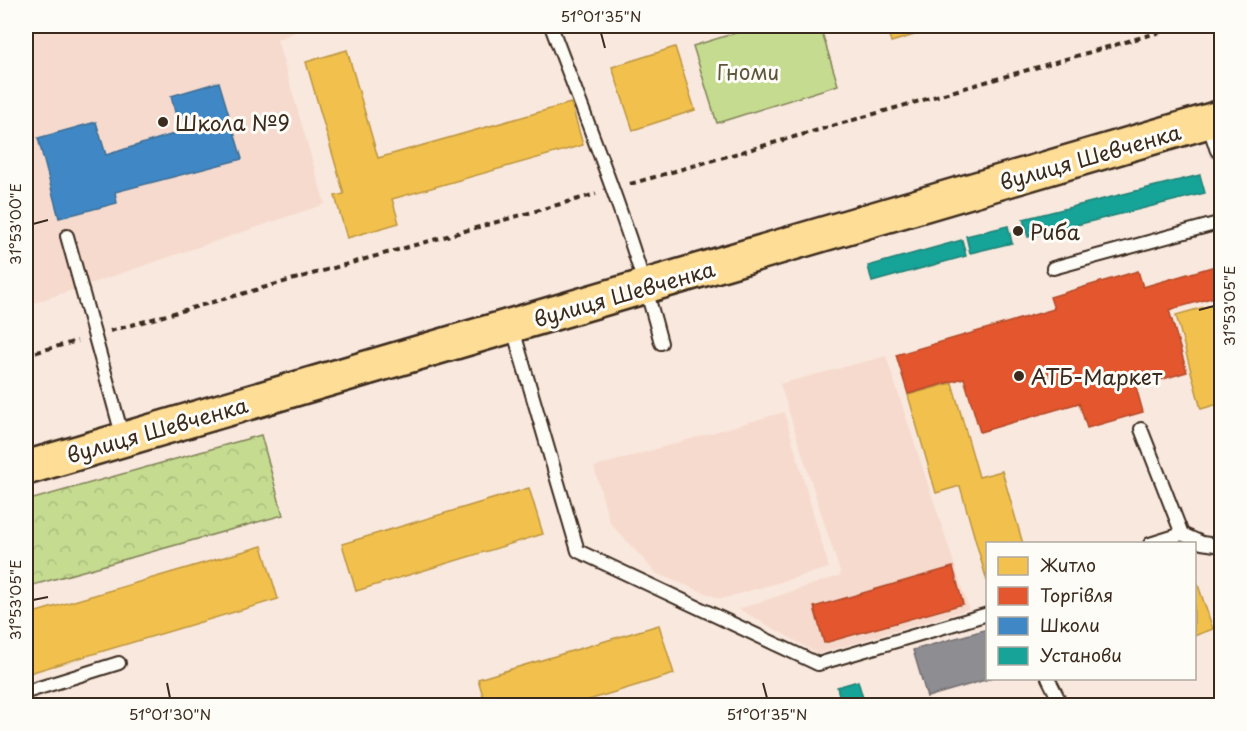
<svg xmlns="http://www.w3.org/2000/svg" width="1247" height="731" viewBox="0 0 1247 731" font-family="'Playpen Sans',sans-serif">
	<defs>
		<pattern id="forest-crowns" width="20" height="18" patternUnits="userSpaceOnUse" patternTransform="scale(1.5)"><rect width="20" height="18" fill="#c5db90"/><path d="M2 6a3 3 0 1 1 6 0M12 15a3 3 0 1 1 6 0" fill="none" stroke="#aabc7c"/></pattern>
	</defs>
	<rect width="100%" height="100%" fill="#f9e8de"/>
	<filter id="ink" filterUnits="userSpaceOnUse"><feTurbulence type="fractalNoise" baseFrequency=".0167" numOctaves="2"/><feDisplacementMap in="SourceGraphic" scale="12" xChannelSelector="R" yChannelSelector="G"/><feConvolveMatrix kernelMatrix="1 2 1 2 8 2 1 2 1" color-interpolation-filters="sRGB"/></filter>
	<g filter="url(#ink)">
		<g fill="#f6dacd">
			<path d="M26,26H303L304,28L277,40L325,204L28,305L26,293Z"/>
			<path d="M886,356L969,609L818,654L739,609L841,575L780,384Z"/>
			<path d="M784,412L829,568L721,599L657,574L610,523L594,467Z"/>
		</g>
		<path fill="url(#forest-crowns)" stroke="#808257" stroke-width="1.5" d="M261,435L283,515L26,587V501Z"/>
		<path fill="#c5db90" stroke="#808257" stroke-width="1.5" d="M758,26H820L838,85L717,123L693,46Z"/>
		<g fill="#f2c14e" stroke="#bb9440" stroke-width="1.5">
			<path d="M886,26H944L891,42Z"/>
			<path d="M675,47L695,110L633,130L612,67Z"/>
			<path d="M347,50L378,158L571,103L583,145L392,199L399,223L347,238L335,196L344,194L306,62Z"/>
			<path d="M1222,302V403L1201,409L1176,315Z"/>
			<path d="M952,383L979,477L1002,471L1023,544H988L987,581L960,486L936,493L908,395Z"/>
			<path d="M529,488L543,534L356,591L342,544Z"/>
			<path d="M262,546L278,599L26,674V615Z"/>
			<path d="M1197,582L1213,629L1194,636V583Z"/>
			<path d="M659,625L674,674L569,706H486L478,679Z"/>
		</g>
		<g fill="#e4572e" stroke="#b14a29" stroke-width="1.5">
			<path d="M1222,264V295L1169,310L1187,372L1136,387L1143,412L1087,428L1079,403L980,432L964,378L908,394L896,355L1054,309L1050,297L1138,271L1143,287Z"/>
			<path d="M953,567L963,604L824,643L814,607Z"/>
		</g>
		<path fill="#3f88c5" stroke="#3e6c93" stroke-width="1.5" d="M219,82L242,159L115,192L117,203L59,218L38,138L96,122L106,155L180,132L171,96Z"/>
		<g fill="#17a398" stroke="#227f73" stroke-width="1.5">
			<path d="M1200,175L1205,193L1028,237L1023,219Z"/>
			<path d="M1008,226L1012,243L970,253L966,236Z"/>
			<path d="M962,240L966,256L872,282L868,266Z"/>
			<path d="M858,681L865,705L842,706L837,687Z"/>
		</g>
		<path fill="#8d8d92" stroke="#746f6f" stroke-width="1.5" d="M988,629V678H992L927,697L913,650Z"/>
		<g fill="none" stroke-linecap="round" stroke-linejoin="round">
			<defs>
				<g id="lane">
					<path d="M551,26C590,130 633,234 661,343"/>
					<path d="M67,236L123,438"/>
					<path d="M1053,268L1222,222"/>
					<path d="M512,326L578,551L818,664L988,614"/>
					<path d="M1141,429L1182,534L1202,543L1222,546"/>
					<path d="M1150,544L1182,534"/>
					<path d="M1048,678L1062,706"/>
					<path d="M26,692L119,663"/>
				</g>
				<path id="street" d="M1213,119L1222,147"/>
				<path id="primary" d="M26,468L1222,117"/>
			</defs>
			<use href="#lane" stroke="#3b2a1e" stroke-width="16"/>
			<use href="#street" stroke="#3b2a1e" stroke-width="28"/>
			<use href="#primary" stroke="#3b2a1e" stroke-width="38"/>
			<g stroke="#3b2a1e" stroke-width="4" stroke-dasharray="6 4.5" stroke-linecap="butt">
				<path d="M630,184L1181,26"/>
				<path d="M110,331L596,194"/>
				<path d="M26,355L77,341"/>
			</g>
			<use href="#lane" stroke="#fdfcf7" stroke-width="12"/>
			<use href="#street" stroke="#fdfcf7" stroke-width="24"/>
			<use href="#primary" stroke="#fedd96" stroke-width="33"/>
		</g>
	</g>
	<path fill="none" stroke="#3b2a1e" stroke-width="2" d="M601,33L605,48M33,224L48,220M1199,310L1214,306M33,600L48,597M167,683L170,698M763,683L767,698"/>
	<g fill="#3b2a1e" stroke="#fdfcf7" stroke-width="2">
		<circle cx="163" cy="122" r="6"/>
		<circle cx="1018" cy="231" r="6"/>
		<circle cx="1019" cy="376" r="6"/>
	</g>
	<g text-anchor="middle" dominant-baseline="central" stroke-width="6" stroke-linejoin="round" paint-order="stroke">
		<g font-size="21" fill="#5e563a" stroke="#fdfcf7">
			<text x="748" y="71">Гноми</text>
		</g>
		<g font-size="21" fill="#3b2a1e" stroke="#fdfcf7" text-anchor="start">
			<text x="175" y="122">Школа №9</text>
			<text x="1030" y="231">Риба</text>
			<text x="1031" y="376">АТБ-Маркет</text>
		</g>
		<g font-size="21" fill="#3b2a1e" stroke="#fdfcf7">
			<text transform="translate(1090 156) rotate(-16)">вулиця Шевченка</text>
			<text transform="translate(624 293) rotate(-16)">вулиця Шевченка</text>
			<text transform="translate(157 429) rotate(-16)">вулиця Шевченка</text>
		</g>
	</g>
	<rect width="1247" height="731" fill="none" stroke="#fdfcf7" stroke-width="66"/>
	<rect x="986" y="542" width="210" height="138" fill="#fdfcf7" stroke="#afa8a0" stroke-width="1.5"/>
	<rect x="998" y="557" width="30" height="18" fill="#f2c14e" stroke="#afa8a0" stroke-width="1.5"/>
	<text x="1040" y="572" font-size="18" fill="#3b2a1e">Житло</text>
	<rect x="998" y="587" width="30" height="18" fill="#e4572e" stroke="#afa8a0" stroke-width="1.5"/>
	<text x="1040" y="602" font-size="18" fill="#3b2a1e">Торгівля</text>
	<rect x="998" y="617" width="30" height="18" fill="#3f88c5" stroke="#afa8a0" stroke-width="1.5"/>
	<text x="1040" y="632" font-size="18" fill="#3b2a1e">Школи</text>
	<rect x="998" y="647" width="30" height="18" fill="#17a398" stroke="#afa8a0" stroke-width="1.5"/>
	<text x="1040" y="662" font-size="18" fill="#3b2a1e">Установи</text>
	<rect x="33" y="33" width="1181" height="665" fill="none" stroke="#3b2a1e" stroke-width="2"/>
	<g font-size="15" text-anchor="middle" fill="#3b2a1e">
		<text x="601" y="22">51°01'35"N</text>
		<text transform="translate(16 224) rotate(-90)" y="5">31°53'00"E</text>
		<text transform="translate(1230 306) rotate(-90)" y="5">31°53'05"E</text>
		<text transform="translate(16 600) rotate(-90)" y="5">31°53'05"E</text>
		<text x="170" y="720">51°01'30"N</text>
		<text x="767" y="720">51°01'35"N</text>
	</g>
</svg>
